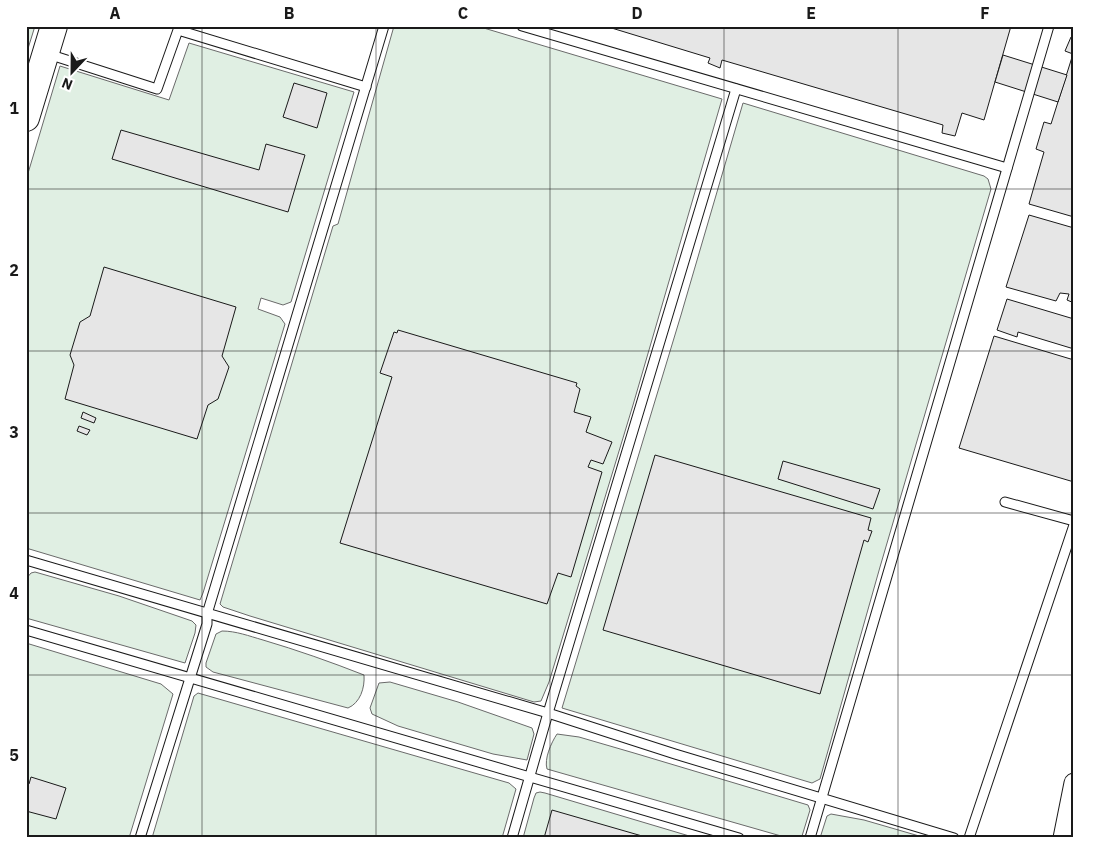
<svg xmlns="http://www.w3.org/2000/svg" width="1100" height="864" viewBox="0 0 1100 864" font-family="'IBM Plex Sans',sans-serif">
	<rect width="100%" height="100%" fill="#fff"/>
	<g fill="#e0efe3" stroke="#6a6a6a">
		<path d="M26,26H35L26,55Z"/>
		<path d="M394,26H477L722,99L633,405L549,682L541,701L534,702L250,616L223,607L220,604L333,226L338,224Z"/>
		<path d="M189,43L354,92L291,302L283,305L261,298L258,309L280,317L285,324L203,593L200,600L26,548V180L60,66L169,100Z"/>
		<path d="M743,103L984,176L988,179L991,189L880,567L820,779L812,783L562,708L681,315Z"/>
		<path d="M35,572L119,596L192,621L196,625L195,633L185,663L26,618V579L31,573Z"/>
		<path d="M222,631C236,631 249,636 263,640C297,650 331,662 364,675C365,688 360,703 348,708L213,672L206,667V663L216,634Z"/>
		<path d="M26,643L161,684L173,694L129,838H26Z"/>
		<path d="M390,682L458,702L532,728L534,734L527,760L493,754L398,726L372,714L370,708L379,683Z"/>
		<path d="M198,693L509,783L516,789L502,838H152L194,696Z"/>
		<path d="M557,734L579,737L634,753L808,805L810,810L802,836L800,838H788L547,769C544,759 551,743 557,734Z"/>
		<path d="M540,792L545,793L696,838H523L534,798L536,793Z"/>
		<path d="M831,814L864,820L926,838H820L827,816Z"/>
	</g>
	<g fill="#e6e6e6" stroke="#1a1a1a">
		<path d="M605,26H1011L984,120L962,113L955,136L942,133L943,125L722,60L720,68L708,63L710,58Z"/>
		<path d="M1071,37L1074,38V217L1029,204L1044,152L1036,149L1044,122L1051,124L1073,54L1065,51Z"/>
		<path d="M1003,55L1067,75L1058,102L995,82Z"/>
		<path d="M294,83L327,93L317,128L283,117Z"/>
		<path d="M121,130L259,170L266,144L305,155L288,212L112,159Z"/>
		<path d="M1029,215L1074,228V303L1067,300L1069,294L1060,293L1056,301L1006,287Z"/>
		<path d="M104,267L236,307L222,356L229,367L218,399L208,405L197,439L65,399L74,365L70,355L80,322L90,316Z"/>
		<path d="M1007,299L1074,319V349L1018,332L1017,337L997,330Z"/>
		<path d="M398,330L577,383L576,386L580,389L574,412L591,417L586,432L612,442L603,464L591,460L588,467L602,472L571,577L558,573L547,604L340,543L392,377L380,373L394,332L397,333Z"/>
		<path d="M994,336L1074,360V482L959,448Z"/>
		<path d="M83,412L96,418L94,423L81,418Z"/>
		<path d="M79,426L90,430L87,435L77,431Z"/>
		<path d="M655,455L871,518L868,530L872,531L868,542L864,540L820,694L603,630Z"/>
		<path d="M783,461L880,489L873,509L778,479Z"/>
		<path d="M31,777L66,788L56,819L26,811V784H29Z"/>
		<path d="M552,810L649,838H544Z"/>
	</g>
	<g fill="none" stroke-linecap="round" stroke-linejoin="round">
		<defs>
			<g id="lane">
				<path d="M522,26L1007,168"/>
				<path d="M48,54L157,89L178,30L366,87"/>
				<path d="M1005,502L1074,521"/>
				<path d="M26,560L548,713L675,754L954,838"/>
				<path d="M26,630L739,838"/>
				<path d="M140,838L207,624V614L384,26"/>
				<path d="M512,838L548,713L736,89"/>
				<path d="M810,838L1049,26"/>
				<path d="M969,838L1074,525"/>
			</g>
			<path id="street" d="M1063,838L1074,783"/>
			<path id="secondary" d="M26,118L54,26"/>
		</defs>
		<use href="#lane" stroke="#1a1a1a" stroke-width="11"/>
		<use href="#street" stroke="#1a1a1a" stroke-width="21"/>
		<use href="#secondary" stroke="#1a1a1a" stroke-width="28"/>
		<use href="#lane" stroke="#fff" stroke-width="9"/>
		<use href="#street" stroke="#fff" stroke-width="19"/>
		<use href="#secondary" stroke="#fff" stroke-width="26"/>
	</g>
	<path fill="none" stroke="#1a1a1a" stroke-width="1" stroke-opacity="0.55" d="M202,26V838M376,26V838M550,26V838M724,26V838M898,26V838M26,189H1074M26,351H1074M26,513H1074M26,675H1074"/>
	<rect width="1100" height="864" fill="none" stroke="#ffffff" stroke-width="55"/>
	<g transform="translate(72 72) rotate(202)" stroke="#ffffff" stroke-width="4" paint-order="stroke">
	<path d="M0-4L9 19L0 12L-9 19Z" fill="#1a1a1a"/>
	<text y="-8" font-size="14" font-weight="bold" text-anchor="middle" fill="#1a1a1a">N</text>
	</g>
	<rect x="28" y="28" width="1044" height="808" fill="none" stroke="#1a1a1a" stroke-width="2"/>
	<g font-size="16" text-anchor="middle" font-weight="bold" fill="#1a1a1a">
		<text x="115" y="19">A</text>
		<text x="289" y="19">B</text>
		<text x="463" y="19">C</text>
		<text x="637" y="19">D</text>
		<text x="811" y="19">E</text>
		<text x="985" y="19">F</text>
		<text x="14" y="114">1</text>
		<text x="14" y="276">2</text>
		<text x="14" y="438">3</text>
		<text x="14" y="599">4</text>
		<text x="14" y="761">5</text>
	</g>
</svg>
